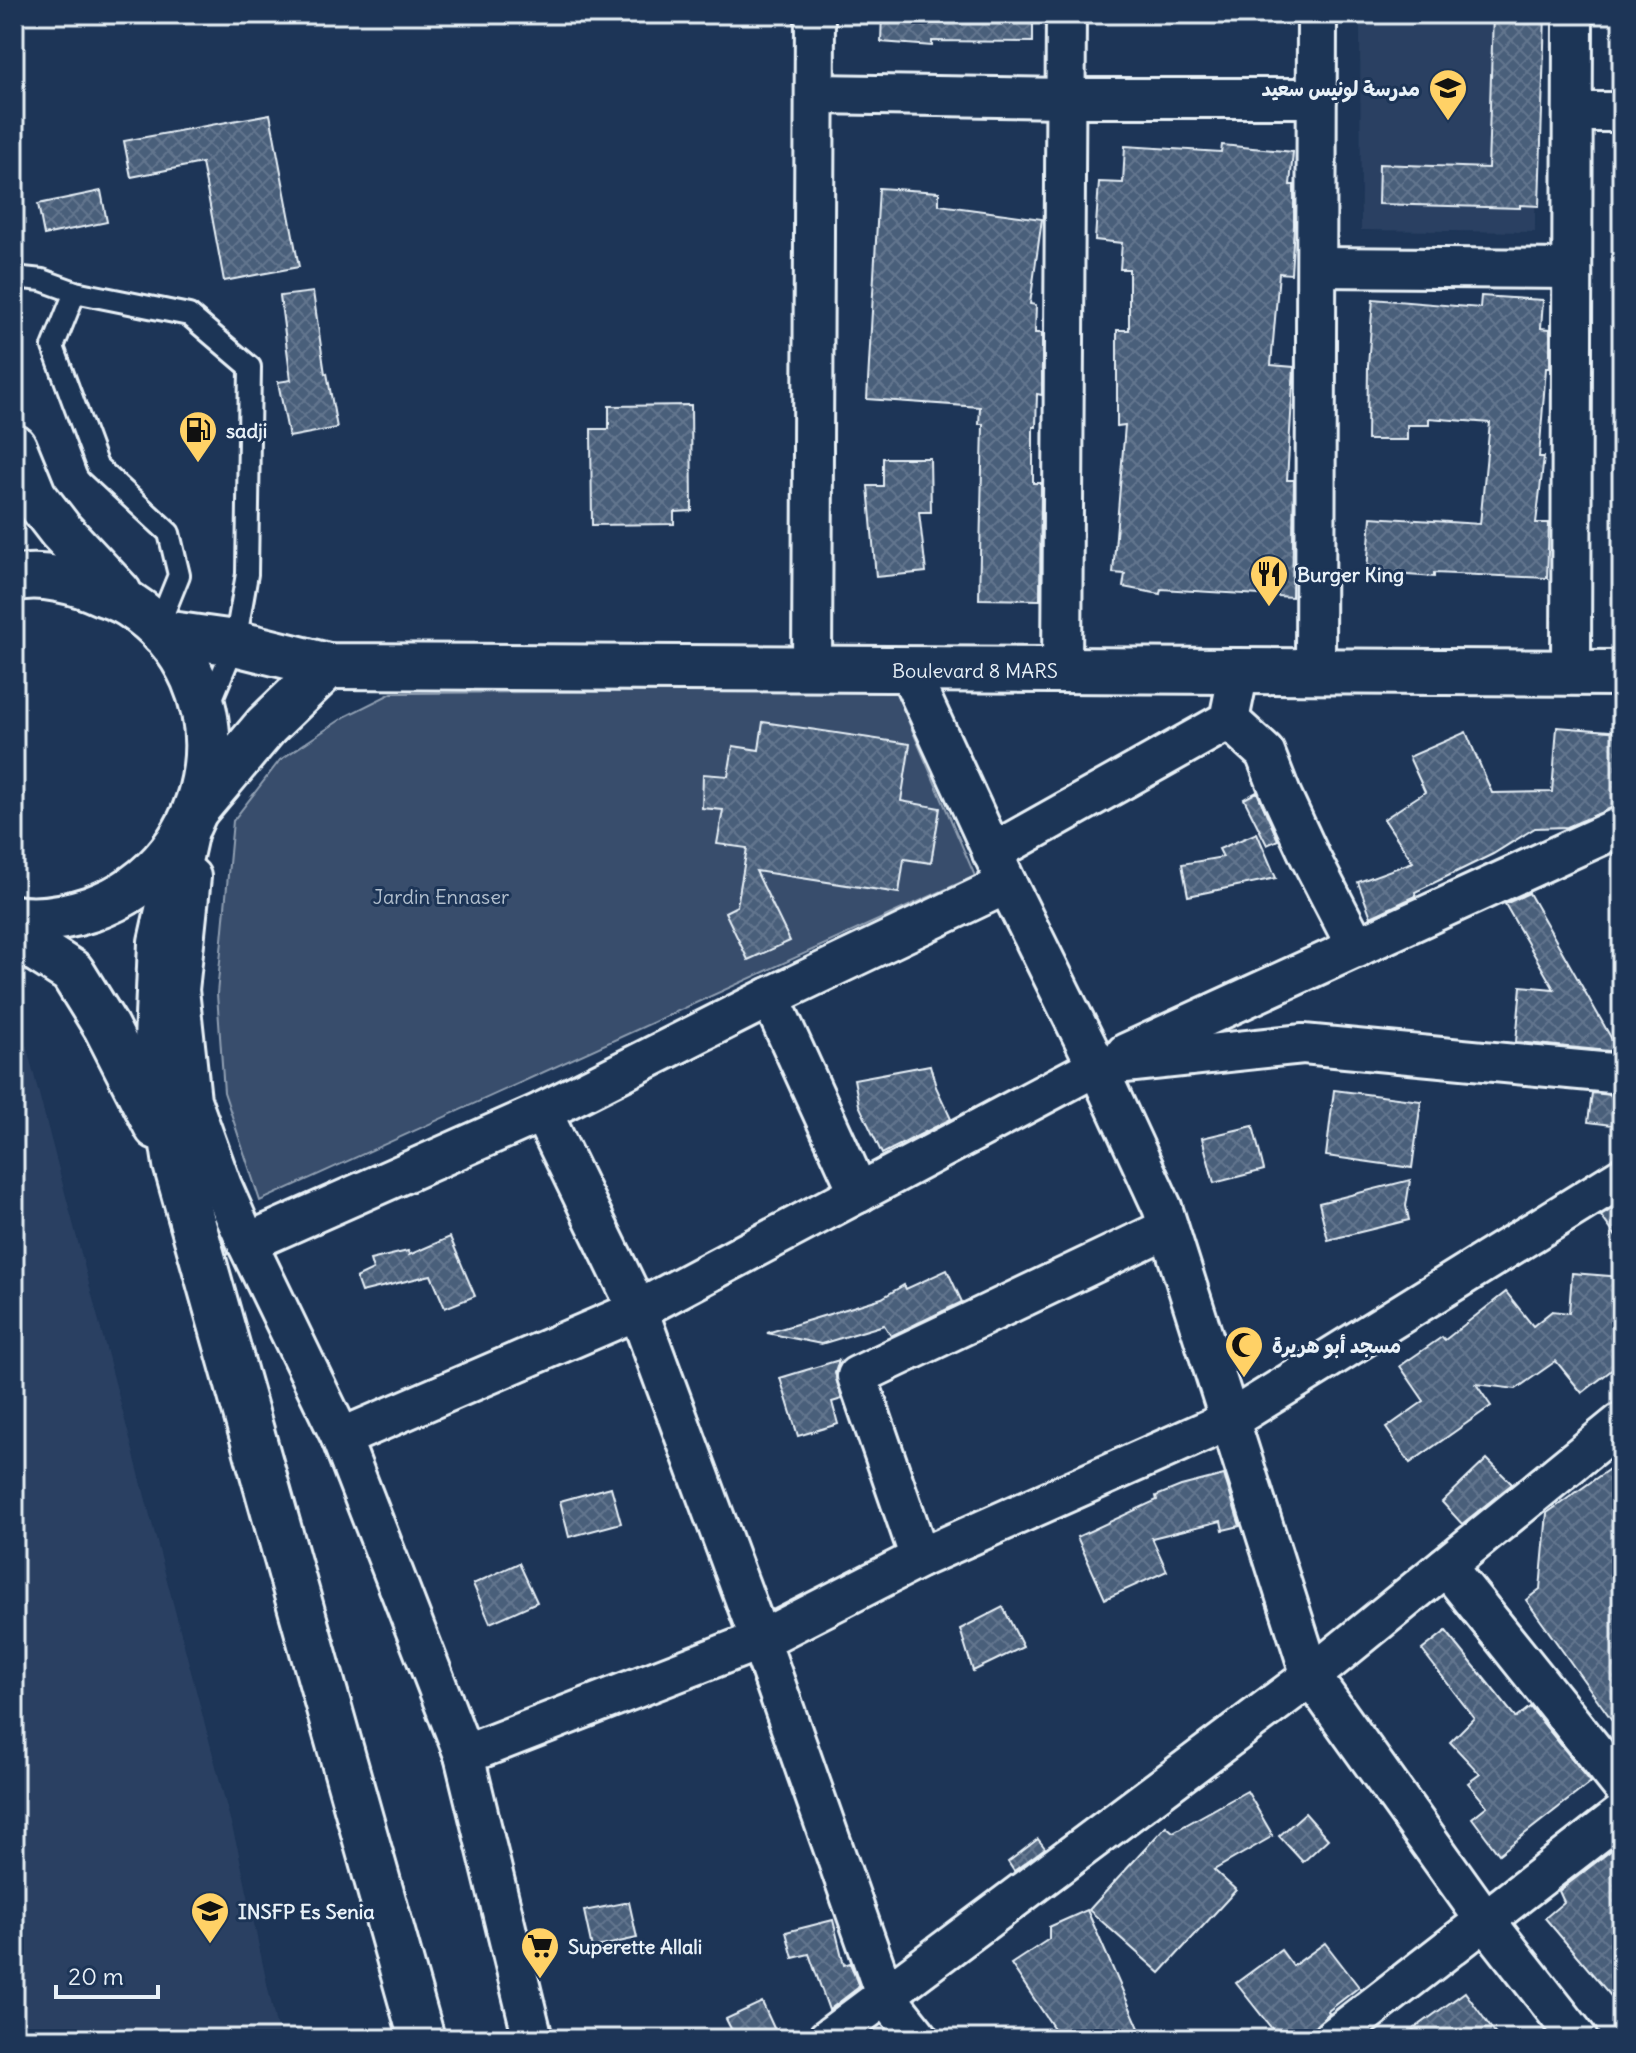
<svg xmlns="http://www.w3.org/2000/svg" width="1636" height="2053" viewBox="0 0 1636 2053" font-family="Delius,'Playpen Sans Arabic',sans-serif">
	<defs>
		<pattern id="building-cross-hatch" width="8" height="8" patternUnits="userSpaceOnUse" patternTransform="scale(2)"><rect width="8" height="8" fill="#495e7a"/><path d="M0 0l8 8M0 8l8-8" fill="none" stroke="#63768e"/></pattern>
	</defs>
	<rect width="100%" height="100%" fill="#1d3557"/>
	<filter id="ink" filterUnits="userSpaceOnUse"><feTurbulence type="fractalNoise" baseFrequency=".0125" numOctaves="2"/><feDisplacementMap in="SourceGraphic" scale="16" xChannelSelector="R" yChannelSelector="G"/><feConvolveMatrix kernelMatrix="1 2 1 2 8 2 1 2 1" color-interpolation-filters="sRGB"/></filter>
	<g filter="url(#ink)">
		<g fill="#2a4162">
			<path d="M1360,14H1536L1535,232L1361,230Z"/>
			<path d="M14,999L238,1850L279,2039H14Z"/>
		</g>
		<path fill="#374d6c" stroke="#909fb2" stroke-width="2" d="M895,690L975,876L260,1201L224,1092L217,994L233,821L280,760L346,716L392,693Z"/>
		<g fill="url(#building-cross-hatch)" stroke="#e8f1f8" stroke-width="2">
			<path d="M882,14H1033V42L932,41V46L881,42Z"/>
			<path d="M1493,14H1545L1539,206L1520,205V208L1378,204L1379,164L1488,168Z"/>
			<path d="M270,114L299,267L224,281L202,163L131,177L124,141Z"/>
			<path d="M1222,145L1293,152L1290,185H1294V226L1291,274L1279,273L1271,365L1294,367L1287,480H1294L1292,597L1161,589L1160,594L1123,587L1125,574L1113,573L1125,425L1117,426V330H1129V269H1120L1122,243L1095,240L1099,182L1123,183L1125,146L1221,152Z"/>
			<path d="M879,188L939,192V205L1042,219L1030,304L1036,305L1035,333H1042V395L1037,394L1036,427H1033V483H1041L1040,600L979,599L983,424H979L980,407L867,399Z"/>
			<path d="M101,191L107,222L44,235L38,204Z"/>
			<path d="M313,292L325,374L327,373L337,428L289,437L278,382L291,380L280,296Z"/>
			<path d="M1481,296L1543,300L1541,328L1550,329V368H1546L1539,457H1544L1536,523H1549L1547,578L1434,573V577L1367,572L1371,517L1480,524L1490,423L1429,418V425H1407V440H1367L1368,366L1373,299L1480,308Z"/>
			<path d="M691,405L692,511L674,512V524L592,525L591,429H609V406Z"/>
			<path d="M883,458H930L931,512H919L926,572L876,577L868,486H883Z"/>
			<path d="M763,722L910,744L901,801L940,808L931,863L904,859L899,893L756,871L790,941L748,960L725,912L737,906L747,848L717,844L723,810L702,808L703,774L728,776L733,746L759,750Z"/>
			<path d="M1557,727L1622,732V804L1567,827L1535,828L1493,854L1415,892L1416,896L1371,917L1358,882L1413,862L1384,819L1425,792L1409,757L1466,732L1492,793L1552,792Z"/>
			<path d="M1257,792L1278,840L1267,845L1244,799Z"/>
			<path d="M1257,833L1276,878L1188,896L1182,864L1223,857L1219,849Z"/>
			<path d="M1529,893L1609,1034L1619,1052L1516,1042L1521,986L1554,989L1505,904Z"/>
			<path d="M930,1065L936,1087L951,1119L882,1154L859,1105L854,1079Z"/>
			<path d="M1334,1090L1421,1101L1412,1168L1326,1156Z"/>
			<path d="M1592,1093L1622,1096L1619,1126L1588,1122Z"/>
			<path d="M1253,1126L1264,1170L1214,1183L1202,1138Z"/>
			<path d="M1410,1180L1406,1206L1409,1220L1328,1240L1319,1203Z"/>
			<path d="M1622,1203V1245L1601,1216Z"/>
			<path d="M450,1237L475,1296L445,1308L431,1275L361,1292L356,1278L373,1270L370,1260L408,1251L409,1255Z"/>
			<path d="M947,1270L962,1302L891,1336L884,1325L821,1344L767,1333L882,1298L904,1285L906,1289Z"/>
			<path d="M1572,1273L1622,1277V1362L1582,1393L1556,1361L1516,1389L1476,1384L1491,1406L1410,1463L1386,1428L1424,1401L1400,1366L1442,1337L1445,1340L1506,1292L1533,1326L1552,1311L1569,1313Z"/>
			<path d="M839,1360L835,1373L842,1399L832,1402L838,1424L798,1436L780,1378Z"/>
			<path d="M1487,1459L1512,1484L1462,1524L1442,1502Z"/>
			<path d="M1622,1460V1734L1526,1600L1540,1589L1547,1513Z"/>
			<path d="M1224,1475L1240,1526L1223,1530L1221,1521L1152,1538L1167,1571L1105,1599L1077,1537L1157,1500L1156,1496L1181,1486Z"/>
			<path d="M611,1487L621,1523L569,1537L560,1501Z"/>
			<path d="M519,1563L537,1602L490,1623L473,1584Z"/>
			<path d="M1003,1607L1023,1647L973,1671L960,1629Z"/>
			<path d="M1446,1631L1516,1718L1530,1707L1591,1782L1499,1854L1472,1818L1487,1806L1468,1783L1480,1774L1450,1742L1474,1718L1422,1650Z"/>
			<path d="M1247,1791L1273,1836L1214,1870L1236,1890L1160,1973L1089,1910L1166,1826L1173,1832Z"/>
			<path d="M1305,1813L1328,1839L1303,1862L1279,1836Z"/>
			<path d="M1038,1839L1045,1848L1014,1871L1008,1862Z"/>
			<path d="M1622,1842V2009L1545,1918L1564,1902L1559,1891Z"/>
			<path d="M629,1902L637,1938L592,1948L584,1911Z"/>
			<path d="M1087,1910L1139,2028L1115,2039H1061L1011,1964L1049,1939V1927Z"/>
			<path d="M833,1920L844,1965L850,1963L859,1987L829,2010L809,1954L793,1958L786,1932Z"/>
			<path d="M1325,1943L1359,1987L1328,2011L1329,2013L1312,2030L1310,2039H1280L1236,1983L1281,1950L1293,1966Z"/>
			<path d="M1465,1992L1499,2039H1400Z"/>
			<path d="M762,2002L779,2039H736L726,2019Z"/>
		</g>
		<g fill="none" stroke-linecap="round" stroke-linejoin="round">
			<defs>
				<g id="lane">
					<path d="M14,277L42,280L75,292L189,315L250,367L247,574L235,643L208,708"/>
					<path d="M75,292L53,347L97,466L169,533L179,575L158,627"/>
				</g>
				<g id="street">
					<path d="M816,94L1065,98H1317"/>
					<path d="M1573,112H1622"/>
					<path d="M1317,267L1572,269"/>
					<path d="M812,669L815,14"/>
					<path d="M908,669L1007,884L1097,1066L1162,1207L1311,1676L1485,1920L1578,2039"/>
					<path d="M1062,670L1066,14"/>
					<path d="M1315,671L1317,14"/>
					<path d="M1571,673L1573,14"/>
					<path d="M1229,720L1265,753L1281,794L1311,859L1357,948"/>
					<path d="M992,853L1229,720L1239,671"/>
					<path d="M191,877L179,990L191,1100L222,1186L247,1243L341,1438L464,1755L533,2039"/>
					<path d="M770,997L859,1193"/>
					<path d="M1126,1053L1622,826"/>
					<path d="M542,1112L638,1310L760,1640L885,1995L920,2039"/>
					<path d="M247,1243L542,1112L770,997L1007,884"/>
					<path d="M341,1438L638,1310L1097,1066L1303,1044L1622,1074"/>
					<path d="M920,1558L857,1376L1168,1228"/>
					<path d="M1446,1566L1622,1786"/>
					<path d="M464,1755L760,1640L920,1558L1230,1420L1622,1177"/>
					<path d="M827,2039L1311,1676L1622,1422"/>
					<path d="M1332,2039L1622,1814"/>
				</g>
				<g id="secondary">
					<path d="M163,633L235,643L328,666L1622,673"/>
					<path d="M198,807L266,726L328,666"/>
				</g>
				<g id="primary">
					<path d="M14,447L34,496L61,531L119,593"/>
					<path d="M14,579C40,572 78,582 102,593C111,596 122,600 130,605C250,682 225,863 91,909C67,917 40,922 14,918"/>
					<path d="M185,834L161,942L157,1042L176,1164L422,2039"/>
					<path d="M14,935L72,972L106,1027L157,1127"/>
				</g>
			</defs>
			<use href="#lane" stroke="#e8f1f8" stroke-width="26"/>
			<use href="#street" stroke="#e8f1f8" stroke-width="44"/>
			<use href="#secondary" stroke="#e8f1f8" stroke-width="50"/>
			<use href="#primary" stroke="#e8f1f8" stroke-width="50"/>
			<use href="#lane" stroke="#1d3557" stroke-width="20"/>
			<use href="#street" stroke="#1d3557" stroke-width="38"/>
			<use href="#secondary" stroke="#1d3557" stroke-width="44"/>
			<use href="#primary" stroke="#1d3557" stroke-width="44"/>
		</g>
	</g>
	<defs>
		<symbol id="school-pin" viewBox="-11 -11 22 30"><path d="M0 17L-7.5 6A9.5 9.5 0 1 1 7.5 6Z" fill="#ffd166" stroke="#1d3557"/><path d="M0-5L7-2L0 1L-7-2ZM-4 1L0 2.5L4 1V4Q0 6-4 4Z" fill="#111"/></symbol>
		<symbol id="fuel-pin" viewBox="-11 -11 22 30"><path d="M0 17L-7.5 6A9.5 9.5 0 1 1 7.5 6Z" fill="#ffd166" stroke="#1d3557"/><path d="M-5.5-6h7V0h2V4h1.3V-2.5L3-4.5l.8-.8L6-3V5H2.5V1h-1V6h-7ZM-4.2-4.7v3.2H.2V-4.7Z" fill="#111"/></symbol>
		<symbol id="restaurant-pin" viewBox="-11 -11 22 30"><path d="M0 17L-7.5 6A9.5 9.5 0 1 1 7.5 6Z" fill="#ffd166" stroke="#1d3557"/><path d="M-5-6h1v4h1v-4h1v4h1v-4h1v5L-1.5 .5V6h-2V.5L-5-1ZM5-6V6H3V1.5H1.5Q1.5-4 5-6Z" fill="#111"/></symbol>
		<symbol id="mosque-pin" viewBox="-11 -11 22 30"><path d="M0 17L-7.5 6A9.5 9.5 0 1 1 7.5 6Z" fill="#ffd166" stroke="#1d3557"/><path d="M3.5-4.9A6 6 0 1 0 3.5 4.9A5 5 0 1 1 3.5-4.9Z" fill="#111"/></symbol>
		<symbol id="university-pin" viewBox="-11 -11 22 30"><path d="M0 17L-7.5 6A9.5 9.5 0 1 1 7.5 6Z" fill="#ffd166" stroke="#1d3557"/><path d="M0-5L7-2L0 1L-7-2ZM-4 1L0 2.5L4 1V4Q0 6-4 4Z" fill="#111"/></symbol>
		<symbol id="supermarket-pin" viewBox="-11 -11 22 30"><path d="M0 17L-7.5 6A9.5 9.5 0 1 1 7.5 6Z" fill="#ffd166" stroke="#1d3557"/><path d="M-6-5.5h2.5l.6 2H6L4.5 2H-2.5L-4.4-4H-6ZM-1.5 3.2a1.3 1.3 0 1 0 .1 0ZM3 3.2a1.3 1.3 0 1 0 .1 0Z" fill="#111"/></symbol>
	</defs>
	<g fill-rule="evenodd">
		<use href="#school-pin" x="1426" y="66" width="44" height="60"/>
		<use href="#fuel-pin" x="176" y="408" width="44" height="60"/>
		<use href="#restaurant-pin" x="1247" y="552" width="44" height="60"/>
		<use href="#mosque-pin" x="1222" y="1323" width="44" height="60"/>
		<use href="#university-pin" x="188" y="1889" width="44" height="60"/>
		<use href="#supermarket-pin" x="518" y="1924" width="44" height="60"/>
	</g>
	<g text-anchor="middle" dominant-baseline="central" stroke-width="6" stroke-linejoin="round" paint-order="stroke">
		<g font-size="20" font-weight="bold" fill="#e8f1f8" stroke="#1d3557" text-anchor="start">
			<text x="1420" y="88" text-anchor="end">مدرسة لونيس سعيد</text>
			<text x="226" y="430">sadji</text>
			<text x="1297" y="574">Burger King</text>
			<text x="1272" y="1345">مسجد أبو هريرة</text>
			<text x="238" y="1911">INSFP Es Senia</text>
			<text x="568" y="1946">Superette Allali</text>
		</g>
		<g font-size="20" fill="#e8f1f8" stroke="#1d3557">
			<text x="975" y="670">Boulevard 8 MARS</text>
		</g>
		<g font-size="20" fill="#b3c0ce" stroke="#1d3557">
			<text x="441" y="896">Jardin Ennaser</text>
		</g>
	</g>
	<rect width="1636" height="2053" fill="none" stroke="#1d3557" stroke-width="48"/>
	<rect x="24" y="24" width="1588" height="2005" fill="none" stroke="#e8f1f8" stroke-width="3" filter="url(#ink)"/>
	<path d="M56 1985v12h102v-12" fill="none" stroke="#e8f1f8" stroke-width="4"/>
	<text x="68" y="1985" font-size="24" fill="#e8f1f8" stroke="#1d3557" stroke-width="6" paint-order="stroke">20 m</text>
</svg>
